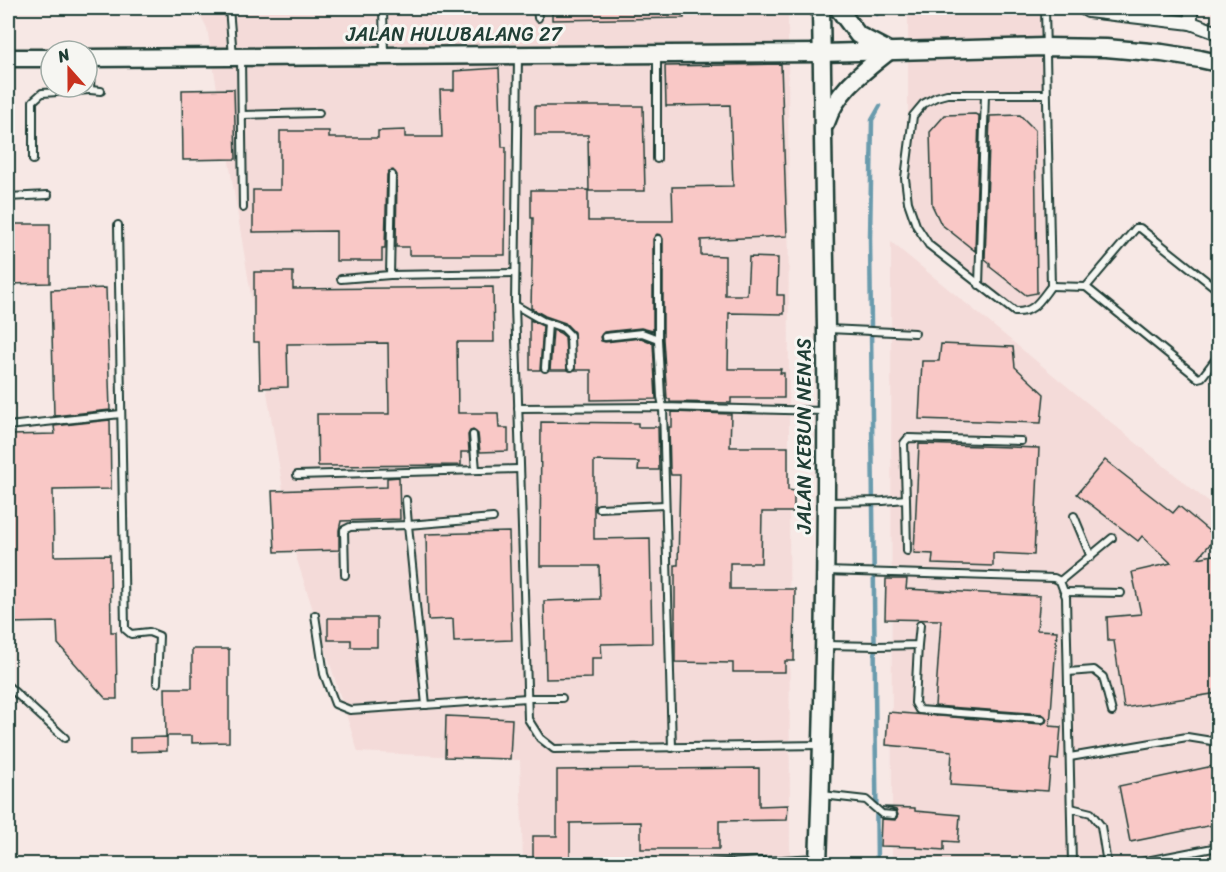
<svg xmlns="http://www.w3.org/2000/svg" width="1226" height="872" viewBox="0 0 1226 872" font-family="Sriracha,sans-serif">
	<rect width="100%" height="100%" fill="#f7e8e5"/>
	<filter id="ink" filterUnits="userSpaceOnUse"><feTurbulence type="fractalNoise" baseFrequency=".0167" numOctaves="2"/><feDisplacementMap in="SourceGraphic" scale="12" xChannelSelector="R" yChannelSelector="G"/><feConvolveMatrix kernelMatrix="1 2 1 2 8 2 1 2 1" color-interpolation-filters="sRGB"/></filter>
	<g filter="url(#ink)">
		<g fill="#f4dbd9">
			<path d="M197,8H788L790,864H523L520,760L358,752L292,544L207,28Z"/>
			<path d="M908,8H1042L1047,286L1034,304L1024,309L1016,308L931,243L918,222L911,201L908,181Z"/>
			<path d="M891,242L1218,510V864H892Z"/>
		</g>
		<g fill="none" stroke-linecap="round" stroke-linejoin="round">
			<g stroke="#6a9bad" stroke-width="4.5">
				<path d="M873,8L877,14"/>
				<path d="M877,864L870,238L872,120L880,106"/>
			</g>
		</g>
		<g fill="#f9c8c6" stroke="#1f3d34" stroke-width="1.5">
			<path d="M552,8H684V18L552,20Z"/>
			<path d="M781,64L787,236L701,240V255L725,256V295H747L749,257L778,258L777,295H784V314L729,313L728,369H781L780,373H784V398H731V403L670,402V399H667L663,339V239L661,235L657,234L653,239V331L641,328L604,332L600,337L601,341L605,342L641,338L653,343L656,399L591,400V370H575L574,332L565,323L545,316L531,308L533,218H531V190H588V221H673L672,187L733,186L730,105L666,106L665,66Z"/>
			<path d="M499,68L502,147H506L505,255H409V247H396L397,175L393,170L389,171L387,175L385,248H382V261H336V231L253,232V190H280V131H329V138H378V131L405,130V137H442L440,90H454V71Z"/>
			<path d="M234,89L236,159L183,160L182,90Z"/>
			<path d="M535,106H643L645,191H589L588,135H535Z"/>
			<path d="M975,114L979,116L975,251L941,224L932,205L930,132L945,115Z"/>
			<path d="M1020,115L1035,130L1037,293L1026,295L990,267V263L985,259L990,116Z"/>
			<path d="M8,224H50V283L8,284Z"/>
			<path d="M254,272H293V289L493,287L494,342H457L458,413H498L499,428H508V451L480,452L478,434L473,430L470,431L468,435L469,452H461V465L318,466L317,414H389L388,343L287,344L288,387L260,388L259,342H254Z"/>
			<path d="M106,288L110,410L54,416L51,290Z"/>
			<path d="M530,320L543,326L540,370H530Z"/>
			<path d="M553,330L560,333L565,337L567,370H550Z"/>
			<path d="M941,344L1013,347L1015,367L1044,394L1041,423L919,419L922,361H939Z"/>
			<path d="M672,412L731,414L730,447H788V490L794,491V512H762L761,563H730V589H795L794,661H785V672H733V663L675,662V565H678L680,475H671L670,470L669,427H672Z"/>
			<path d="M110,420L111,489L53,490L54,556L110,555L111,632H116L117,699H106L58,644L57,622L8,623V435L55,434L54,426Z"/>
			<path d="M541,422L638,423V427H658L659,470H638L639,462L594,461V539L650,538L652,643L601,644L602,658H592V678L546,679L544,601L600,599L599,566H540Z"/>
			<path d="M919,444L1039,448L1034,555L993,553V566L932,564L933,554L914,553Z"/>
			<path d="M1105,460L1173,513L1179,506L1216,537L1198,558L1218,554V693L1124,708L1114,641H1108L1107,617L1141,614L1132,572L1171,563L1142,536L1138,541L1077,494Z"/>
			<path d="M399,477L400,519L341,521L339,530V550L275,552L272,491L387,487V478Z"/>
			<path d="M509,532L512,640L454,642L453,619L428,620L426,534Z"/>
			<path d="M886,579H907L906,589L1040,596L1037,630L1057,631L1050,726L1061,727L1058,760L1051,759L1048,791L950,785L952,751L886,745L888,712L1042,724L1046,722L1047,719L1042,714L935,706L941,620L885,619Z"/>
			<path d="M328,618H377V647H351V640H328Z"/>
			<path d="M192,649H229V742L192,743V736H166L165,688H192Z"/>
			<path d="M446,716L512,719L510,759L445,757Z"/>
			<path d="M167,737V751L130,752V738Z"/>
			<path d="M1218,765V824L1130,842L1119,786Z"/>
			<path d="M759,768V806L788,805L787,820L719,821V849H641V822L570,823V864H533V836H557V770Z"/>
			<path d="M882,807L915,808V811L960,815L958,842L944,841V850L917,848V847L880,846L881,819L895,820L898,815L896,810Z"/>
		</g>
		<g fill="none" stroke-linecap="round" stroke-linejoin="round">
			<defs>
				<g id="lane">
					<path d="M229,8L233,56"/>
					<path d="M383,8L384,55"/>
					<path d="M537,8L538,18"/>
					<path d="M1045,8L1051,286C1040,300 1034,313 1015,312L929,245L916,225L908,202L905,178L913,116L923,104L936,97L947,94H1045"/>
					<path d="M657,54V159"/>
					<path d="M518,55L515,305L528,719L540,738L554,749L820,745"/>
					<path d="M241,59L243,208"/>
					<path d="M90,90L101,91"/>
					<path d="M242,115L319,113"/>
					<path d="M33,160V101L42,93L90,90L91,60"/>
					<path d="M8,197L48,195"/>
					<path d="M118,225L125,629L131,634L149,632L159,636L157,683"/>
					<path d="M658,239V339L661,397L663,407L823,411"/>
					<path d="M390,275L392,175"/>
					<path d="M341,279L390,275L515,273"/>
					<path d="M979,285L985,94"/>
					<path d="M1051,286L1086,287L1198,378L1202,377L1218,356"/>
					<path d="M1086,287L1136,228H1140L1218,290"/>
					<path d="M515,305L543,321L563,328L570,335L571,367"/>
					<path d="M828,329L915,333"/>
					<path d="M605,337L642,333L658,339"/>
					<path d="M545,368L548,323"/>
					<path d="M518,408L663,407L672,748"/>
					<path d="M8,426L121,414"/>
					<path d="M473,435L476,470"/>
					<path d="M297,475L519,469"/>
					<path d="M906,499L907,551"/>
					<path d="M826,502L883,501L906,499L904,443L908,438L1021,441"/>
					<path d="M599,508L665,505"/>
					<path d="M1074,516L1091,557"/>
					<path d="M825,571L1054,578L1060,581L1066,597L1072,864"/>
					<path d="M345,575L344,530L350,527L408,525L406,500"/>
					<path d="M1060,581L1112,538"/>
					<path d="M1065,592L1121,593"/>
					<path d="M315,615L324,674L335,704L350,710L527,698H562"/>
					<path d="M825,645L878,646L918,645L920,625"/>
					<path d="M918,645L915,703L919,710L1042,719"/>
					<path d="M1068,672L1094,670L1103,677L1112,712"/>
					<path d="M8,686L65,738"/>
					<path d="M426,705L408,525L493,518"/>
					<path d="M1070,757L1187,737L1218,742"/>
					<path d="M822,795L866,800L882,814L893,815"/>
					<path d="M1071,808L1091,813L1101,826L1107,864"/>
					<path d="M709,864L816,858"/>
					<path d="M1131,864L1218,847"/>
				</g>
				<g id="street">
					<path d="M1083,8L1088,11L1191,23L1218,33"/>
					<path d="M1191,23V8"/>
				</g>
				<g id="secondary">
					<path d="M838,8L858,35L885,49"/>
					<path d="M8,58H51"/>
					<path d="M87,58L821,53L1045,47L1106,48L1162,53L1200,59L1218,63"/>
					<path d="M826,123C837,90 863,72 889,51"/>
					<path d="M818,864C825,686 827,508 826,329C825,222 822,115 821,8"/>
				</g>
			</defs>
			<use href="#lane" stroke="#1f3d34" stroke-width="10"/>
			<use href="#street" stroke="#1f3d34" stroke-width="16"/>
			<use href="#secondary" stroke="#1f3d34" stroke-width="21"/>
			<use href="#lane" stroke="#f6f6f2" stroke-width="6"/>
			<use href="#street" stroke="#f6f6f2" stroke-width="12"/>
			<use href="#secondary" stroke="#f6f6f2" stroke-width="16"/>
		</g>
	</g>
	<g text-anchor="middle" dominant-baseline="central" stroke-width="6" stroke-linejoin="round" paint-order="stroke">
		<g font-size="20" fill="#1f3d34" stroke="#f6f6f2">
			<text x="454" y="34">JALAN HULUBALANG 27</text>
			<text transform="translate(804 436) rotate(-90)">JALAN KEBUN NENAS</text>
		</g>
	</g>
	<rect width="1226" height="872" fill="none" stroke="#f6f6f2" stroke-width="30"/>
	<rect x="15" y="15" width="1196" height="842" fill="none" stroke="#1f3d34" stroke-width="2" filter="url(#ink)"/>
	<g transform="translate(69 69) rotate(339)"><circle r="28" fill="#f6f6f2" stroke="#a0aca6" stroke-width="1.5"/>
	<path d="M0-4.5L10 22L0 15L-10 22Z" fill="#c8321e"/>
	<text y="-9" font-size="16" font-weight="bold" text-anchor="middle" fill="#1f3d34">N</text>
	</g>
</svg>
